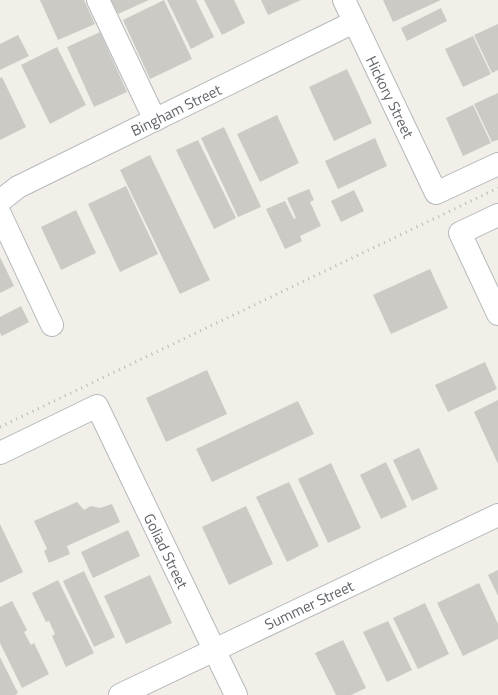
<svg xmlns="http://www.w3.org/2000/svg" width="498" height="695" viewBox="0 0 498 695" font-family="'Titillium Web',sans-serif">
	<rect width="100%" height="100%" fill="#f1efe8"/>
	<g fill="#cccac5">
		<path d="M40,0H84L95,24L58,40Z"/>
		<path d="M111,0H149L118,14Z"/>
		<path d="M164,0L192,59L150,79L123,20Z"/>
		<path d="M167,0H196L214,37L191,49Z"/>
		<path d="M204,0H234L245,23L222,35Z"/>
		<path d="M261,0H301L268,15Z"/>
		<path d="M383,0H441L393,22Z"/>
		<path d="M441,8L447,21L407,41L401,28Z"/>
		<path d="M498,24V70L492,73L474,35Z"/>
		<path d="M100,32L127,92L94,107L67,47Z"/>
		<path d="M18,35L29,56L0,70V44Z"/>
		<path d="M473,36L491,74L463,87L445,49Z"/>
		<path d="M57,47L86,105L50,124L21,65Z"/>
		<path d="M347,69L372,123L334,141L309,87Z"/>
		<path d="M2,77L26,127L0,140V78Z"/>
		<path d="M498,93V140L492,142L474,104Z"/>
		<path d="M473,105L491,143L463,156L446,118Z"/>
		<path d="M277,115L299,163L260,182L237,134Z"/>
		<path d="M224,127L261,207L238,217L201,138Z"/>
		<path d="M375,138L387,166L338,189L325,161Z"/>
		<path d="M198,140L236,218L214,229L176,150Z"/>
		<path d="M150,155L210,280L180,294L120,170Z"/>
		<path d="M126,186L158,254L120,272L88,204Z"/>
		<path d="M309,189L314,200L310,202L321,226L300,236L302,241L285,249L266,209L285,201L294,219L296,218L287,198Z"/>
		<path d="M354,190L364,211L341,222L331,201Z"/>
		<path d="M76,210L96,253L61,270L41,227Z"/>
		<path d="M0,257L14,286L0,293Z"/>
		<path d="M430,269L448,308L391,334L373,295Z"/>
		<path d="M21,306L29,322L2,336L0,333V317Z"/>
		<path d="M485,362L497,389L448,412L435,385Z"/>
		<path d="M207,370L227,414L166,442L146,398Z"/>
		<path d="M498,400V464L474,412Z"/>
		<path d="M298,401L314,434L212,482L196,449Z"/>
		<path d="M419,448L438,489L412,501L393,460Z"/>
		<path d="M386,462L407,507L381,519L360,475Z"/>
		<path d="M331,463L361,528L328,543L298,479Z"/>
		<path d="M289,482L319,546L287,562L256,497Z"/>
		<path d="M77,502L84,510L91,506L100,508L112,504L120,522L67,546L70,554L49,563L44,551L47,549L34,521Z"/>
		<path d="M246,506L273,564L229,585L202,527Z"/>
		<path d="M0,524L23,572L0,583Z"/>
		<path d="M128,530L140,556L93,578L81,552Z"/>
		<path d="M498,570V596L488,575Z"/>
		<path d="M84,571L115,637L94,647L63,581Z"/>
		<path d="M150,575L172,623L126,644L104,596Z"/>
		<path d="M58,580L94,653L66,667L52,636L55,634L49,621L46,622L32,593Z"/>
		<path d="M479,583L498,624V639L463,656L437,603Z"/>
		<path d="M12,601L27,630L24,632L31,645L34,643L49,674L22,688L0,643V607Z"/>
		<path d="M425,603L449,654L418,669L393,618Z"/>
		<path d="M388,621L412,670L387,682L363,632Z"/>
		<path d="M343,640L366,688L351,695H336L315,653Z"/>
		<path d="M0,657L18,693L15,695H0Z"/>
	</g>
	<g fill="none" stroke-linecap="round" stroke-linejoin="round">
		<defs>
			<g id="minor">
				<path d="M98,0L155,120"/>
				<path d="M344,0L436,193L498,164"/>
				<path d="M0,201L18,187L354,22"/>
				<path d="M0,214L52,325"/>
				<path d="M498,215L460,233L498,314"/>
				<path d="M0,453L97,406L236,695"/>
				<path d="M120,695L498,515"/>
			</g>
		</defs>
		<use href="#minor" stroke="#b5b8bc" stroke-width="24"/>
		<use href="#minor" stroke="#fff" stroke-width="22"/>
		<path stroke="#b6b7b8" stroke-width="3" stroke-dasharray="1 5" stroke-linecap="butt" d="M0,427L498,188"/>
	</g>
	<g text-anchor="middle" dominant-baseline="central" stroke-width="3" stroke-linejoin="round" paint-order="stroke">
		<g font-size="15" fill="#5f6368" stroke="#fff">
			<text transform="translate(390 97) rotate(64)">Hickory Street</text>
			<text transform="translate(176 110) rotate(-26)">Bingham Street</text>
			<text transform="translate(166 551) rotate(64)">Goliad Street</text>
			<text transform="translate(309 605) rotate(-25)">Summer Street</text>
		</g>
	</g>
</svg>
